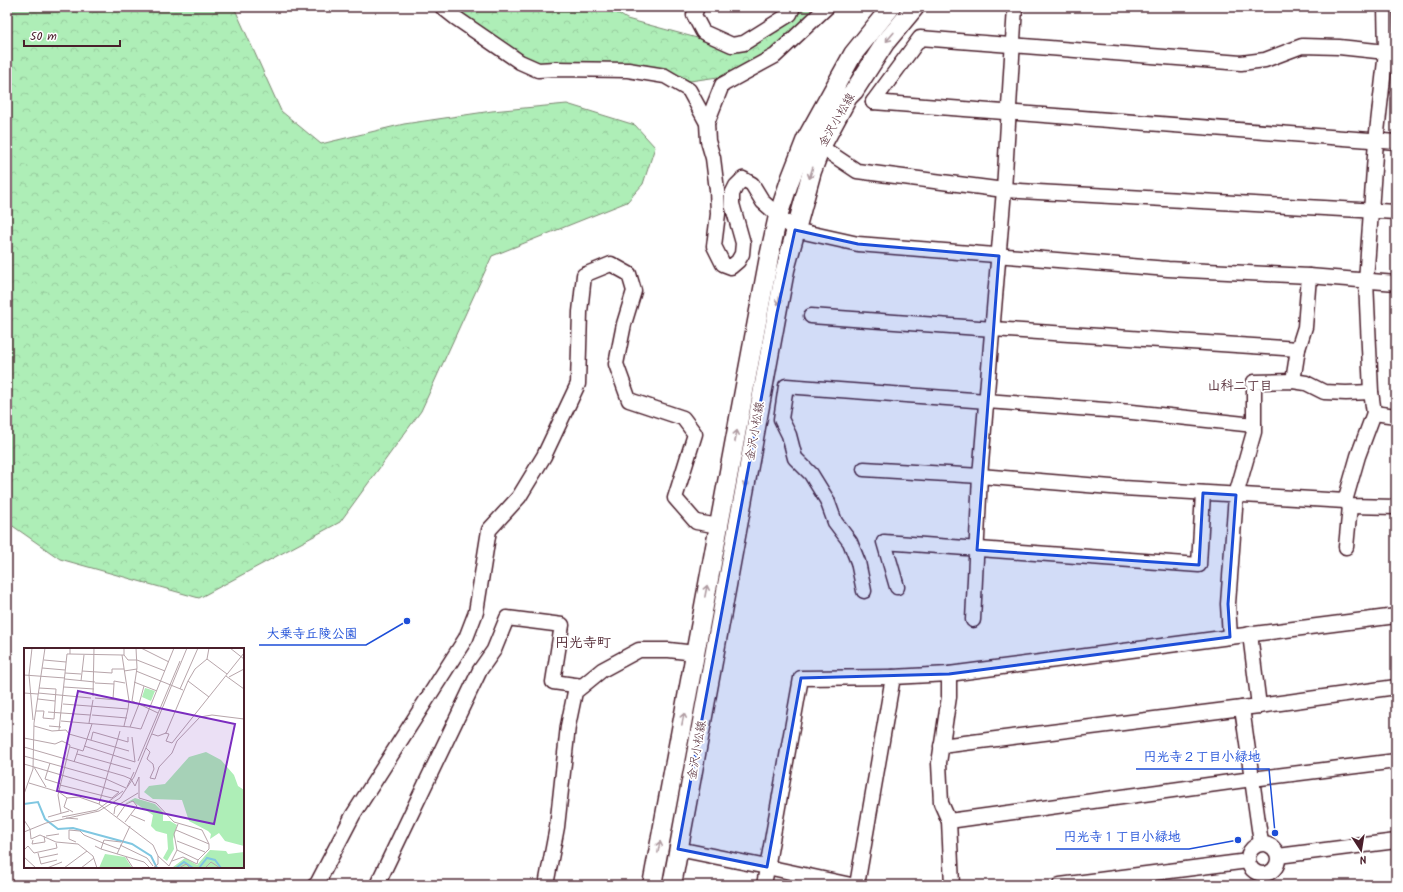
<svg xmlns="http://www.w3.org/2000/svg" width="1403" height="892" viewBox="0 0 1403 892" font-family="Kalam,'Klee One',sans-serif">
	<defs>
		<pattern id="forest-crowns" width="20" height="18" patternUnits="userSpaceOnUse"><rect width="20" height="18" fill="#aeeeb7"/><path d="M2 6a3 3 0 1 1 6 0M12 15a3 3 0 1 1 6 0" fill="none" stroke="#97cc9e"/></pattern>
	</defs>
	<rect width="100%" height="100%" fill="#fff"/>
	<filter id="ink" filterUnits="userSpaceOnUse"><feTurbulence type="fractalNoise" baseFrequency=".025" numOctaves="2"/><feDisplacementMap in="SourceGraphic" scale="8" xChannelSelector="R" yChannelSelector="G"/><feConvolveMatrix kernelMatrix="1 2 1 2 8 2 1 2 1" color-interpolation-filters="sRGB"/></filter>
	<g filter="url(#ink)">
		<g fill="url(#forest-crowns)" stroke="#7c8671">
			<path d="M7,7H234L281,111L321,144L404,124L492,111L567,104L635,125L655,147L643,184L627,202L492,256L421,411L340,522L199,598L60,559L7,522Z"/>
			<path d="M455,7H608L627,19L745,51L808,7L813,14L771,54L725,76L690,81L647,65L539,67L456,14Z"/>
		</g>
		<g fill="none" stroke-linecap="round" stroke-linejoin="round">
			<defs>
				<g id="minor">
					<path d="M442,7L456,18L520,62L538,70L555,69L628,70L665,76L689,90L707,123L708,141L713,158L717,190L718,214L714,246L723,264L731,267L738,261L742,254L743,243L732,204V194L736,186L743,179L752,184L763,202L795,230L858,244L1168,269L1309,276L1396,283"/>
					<path d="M697,7L694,15L703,32L732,45L744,43L790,14L793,7"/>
					<path d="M1385,7L1386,52L1376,141L1366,281L1371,392L1374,413L1396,416"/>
					<path d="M873,102L920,38L1241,63L1265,60L1302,46L1339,47L1386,52"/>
					<path d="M873,102L1396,142"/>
					<path d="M707,123L722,85L775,56L827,7"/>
					<path d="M821,147L857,171L1004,190L1396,212"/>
					<path d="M811,316L993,329L1298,349"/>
					<path d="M1293,381L1298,349L1305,327L1309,276"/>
					<path d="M864,469L980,476L1123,488L1345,501L1350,506L1396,507"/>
					<path d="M1345,501L1358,456L1374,413"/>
					<path d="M1346,547L1350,506"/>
					<path d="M897,587L884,542L1199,565L1203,493"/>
					<path d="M864,591L858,562L850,542L835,522L827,500L811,474L795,458L789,435L781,419L786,386L1132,412L1254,425"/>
					<path d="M973,620L980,476L1004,190L1015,7"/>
					<path d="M1250,634L1259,706L1242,708L1261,843"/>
					<path d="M1230,637L1228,604L1236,495L1254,432V382L1293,381L1306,383L1324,392L1346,393L1371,392"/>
					<path d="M949,674V697L939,763L941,803L949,821L1252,779L1396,761"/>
					<path d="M1259,706L1396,687"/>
					<path d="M941,746L1242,708"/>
					<path d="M949,821L952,885"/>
					<circle cx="1263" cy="859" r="15"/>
					<path d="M678,849L767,867L851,885"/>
					<path d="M1278,856L1396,841"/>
					<path d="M315,885L317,884L353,815L466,638L476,612L489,530L519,497L544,456L578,384L580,312L584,275L611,264L629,274L634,291L624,324L616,364L629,400L683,418L695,434L675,498L696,522L719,526"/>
					<path d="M377,885L480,670L494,650L507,618L562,625L553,682L582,686"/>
					<path d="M546,885L557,827L568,726L575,692L602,670L639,650H669L695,653"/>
					<path d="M764,885L801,678L893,677"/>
					<path d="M857,885L893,677L949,674L1230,637L1396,616"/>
					<path d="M1060,885L1248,861"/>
				</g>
				<g id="major">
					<path d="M652,885L769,257L778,216L790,180L806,139L853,54L891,7"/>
					<path d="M672,885L777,313L785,270L812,171L821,147L848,97L854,91L885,43L915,7"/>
				</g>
			</defs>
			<use href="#minor" stroke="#4a1f2b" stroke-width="17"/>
			<use href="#major" stroke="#4a1f2b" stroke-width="21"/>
			<use href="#minor" stroke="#fff" stroke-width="14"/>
			<use href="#major" stroke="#fff" stroke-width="18"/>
		</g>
		<defs><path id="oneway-shaft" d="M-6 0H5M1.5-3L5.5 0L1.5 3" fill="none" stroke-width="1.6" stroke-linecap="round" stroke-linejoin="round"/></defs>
		<g stroke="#ae9aa0">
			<use href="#oneway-shaft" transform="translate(890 37) rotate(130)"/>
			<use href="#oneway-shaft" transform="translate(811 173) rotate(107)"/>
			<use href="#oneway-shaft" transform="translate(779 299) rotate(101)"/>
			<use href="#oneway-shaft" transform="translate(736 436) rotate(-79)"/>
			<use href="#oneway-shaft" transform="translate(746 482) rotate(100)"/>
			<use href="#oneway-shaft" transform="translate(706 591) rotate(-79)"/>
			<use href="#oneway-shaft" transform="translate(683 719) rotate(-79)"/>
			<use href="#oneway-shaft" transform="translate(659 847) rotate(-79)"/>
		</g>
	</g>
	<path fill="#1d4ed8" fill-opacity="0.2" stroke="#1d4ed8" stroke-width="3" stroke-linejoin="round" d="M795,230L858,244L999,256L977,550L1199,565L1203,493L1236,495L1228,604L1230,637L949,674L801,678L767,867L678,849L777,313Z"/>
	<g text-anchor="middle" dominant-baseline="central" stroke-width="3.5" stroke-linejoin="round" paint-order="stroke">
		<g font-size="12" fill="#4a1f2b" stroke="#fff">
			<text transform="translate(837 120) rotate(-60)">金沢小松線</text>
			<text transform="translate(755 431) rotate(-80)">金沢小松線</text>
			<text transform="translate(697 750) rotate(-80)">金沢小松線</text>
		</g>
		<g font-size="13" font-weight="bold" fill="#4a1f2b" stroke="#fff">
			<text x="1240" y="386">山科二丁目</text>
		</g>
		<g font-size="14" font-weight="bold" fill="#4a1f2b" stroke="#fff">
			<text x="583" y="643">円光寺町</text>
		</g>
	</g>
	<g transform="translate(24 648)">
		<rect width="220" height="220" fill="#fff"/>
		<path d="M182,104L197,112L210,127L214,138L220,142V198L201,193L195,185L186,191L187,186L184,183L165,173L158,152L129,151L120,144L125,138L141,136L165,109ZM111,150L131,156L139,164V173H146L153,177L149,191L150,201L143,213L139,210L144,201L143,186L132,183L127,178L129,167L108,153L100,156ZM186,202L202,203L204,206L220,204V220L149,219L161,210L173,217ZM81,206L101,209L108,220H75Z" fill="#aeeeb7"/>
		<path d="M121,40L131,43L127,53L118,49Z" fill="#aeeeb7"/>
		<path fill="none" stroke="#80c7e1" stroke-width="2" d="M0,156L14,154L21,171L34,181L49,180L108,196L127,208L133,220M152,220L160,214L169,220M175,220L183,210L191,212L197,220"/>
		<path fill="none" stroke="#b7a5aa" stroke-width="1" d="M8,0L5,27L9,72M100,0V7H98L105,53L104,61M117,0L145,14M185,0L183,11L203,26M206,0L220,11M46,6L98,7M100,7L104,12H113L141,23M20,12L42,14M18,20L41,22M58,23L88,25V21H100M100,23L113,21M112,23L159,42M41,25L57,26M0,27L41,30M202,28L220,41M205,29L220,21M41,31L71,34M57,33L60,7M164,33L185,49M110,34L133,43M71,35L90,36V33L101,35M120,38L115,56L134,65M40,39L70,41M156,41L174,0M0,45L14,46M14,45L67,50M69,48L70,0M71,50L105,53M14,51L31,53M89,51L90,36M39,56L104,61L100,78M12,63H20L19,70L30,71L32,41L15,40M24,64L66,67M68,67L103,70M37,73L106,79L115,56L108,53L113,20L112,0M65,75L69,52M10,78L28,83L42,82L45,86L105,103M25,78L37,79M106,79L117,81L150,0M35,82L43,6H46V0M141,85L145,86L142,93L148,95L220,5M128,86L134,88L142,85L164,33L171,21L183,11M0,90L31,96L38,93L46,97L34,147L37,165M67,92L69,84L104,94V89M60,98L111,114L108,89M0,99L100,128L107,131L111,138L115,129V150L132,155L150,174L178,182L185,196V201L174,212L153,202M46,99L59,103L68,76M122,100L126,104L123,111L129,116L130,121L126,130L131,131L135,119L148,105L153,93L176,69L188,67L220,71M53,106L107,121M0,108L82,131L102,140M114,113L156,13M50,114L54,102M26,115L21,131L37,136M0,116L95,144M10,119L22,139M5,135L35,144L43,150M36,137L88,150L95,144M103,139L110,124M0,146L9,121L10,75L21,0M75,156L96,83M49,164L40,159L43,150L55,149L75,156L129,197L134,208V216L129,220M90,166L91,159L114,145M107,167L121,173M24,169L45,163M38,169L73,162L99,143M93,169L102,156L109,153L113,158L101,174M42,170L54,171M0,172L6,181L7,191L16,187L32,194L54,196L69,208L73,220M152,182L185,196M0,184L22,175L75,163L96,150L110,129L163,0M22,188L35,186M9,192L8,196L21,194L20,188M153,193L181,204M52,194L45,191V182L56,183L60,187L79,195L80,192L97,194M96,197L123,210L129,218M71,198L77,201L79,195L95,201M77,201L120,214L126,220M0,202L4,198L10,205L33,200L32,195M14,205L17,216L33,212M93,206L106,178M134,208L145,218L153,202L150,186L154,176M0,209L12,220M102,209L109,220M15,210L34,206M148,213L159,209L173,216L174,212M23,220L38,214M40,220L63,203M57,220L70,210M155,220L162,216L166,220M181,220L187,214L196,220"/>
		<path fill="#7b2cbf" fill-opacity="0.15" stroke="#7b2cbf" stroke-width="2" d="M54,43L211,76L190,176L33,143Z"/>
		<rect width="220" height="220" fill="none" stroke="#4a1f2b" stroke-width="2"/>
	</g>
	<path fill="none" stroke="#1d4ed8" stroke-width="1.5" d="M407 621L366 645H259M1275 833L1269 769H1136M1238 840L1189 849H1056"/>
	<g fill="#1d4ed8" stroke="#fff" stroke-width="1.5">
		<circle cx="407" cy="621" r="4"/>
		<circle cx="1275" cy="833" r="4"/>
		<circle cx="1238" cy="840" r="4"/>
	</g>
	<g font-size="13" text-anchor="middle" font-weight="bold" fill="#1d4ed8" stroke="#fff" stroke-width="3.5" stroke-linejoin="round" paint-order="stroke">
		<text x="312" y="638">大乗寺丘陵公園</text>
		<text x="1202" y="761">円光寺２丁目小緑地</text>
		<text x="1122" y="841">円光寺１丁目小緑地</text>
	</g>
	<rect width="1403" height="892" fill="none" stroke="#fff" stroke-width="24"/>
	<rect x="12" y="12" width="1379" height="868" fill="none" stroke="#4a1f2b" stroke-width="1.5" filter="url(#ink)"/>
	<g transform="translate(1361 850) rotate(168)" stroke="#ffffff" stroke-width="3" paint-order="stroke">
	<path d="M0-3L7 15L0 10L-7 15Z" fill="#4a1f2b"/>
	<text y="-6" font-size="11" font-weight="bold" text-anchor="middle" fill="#4a1f2b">N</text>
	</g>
	<path d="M24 40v6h96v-6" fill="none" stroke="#4a1f2b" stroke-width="2"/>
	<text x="30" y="40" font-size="12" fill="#4a1f2b" stroke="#ffffff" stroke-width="3" paint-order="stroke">50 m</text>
</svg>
